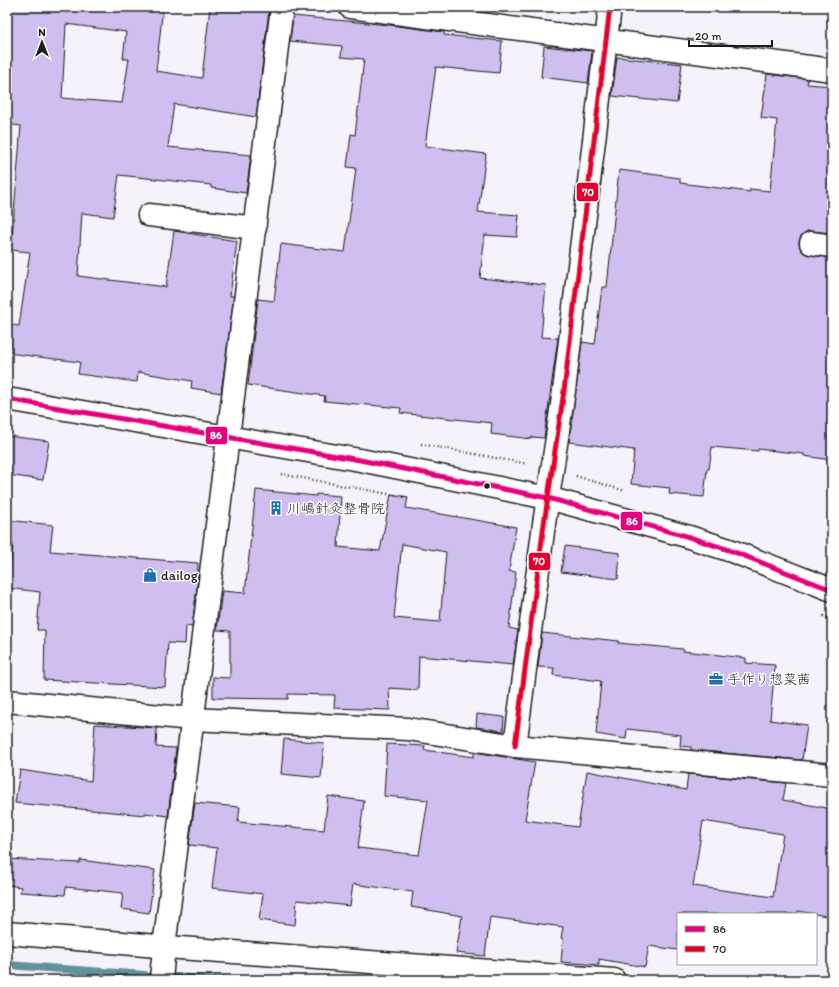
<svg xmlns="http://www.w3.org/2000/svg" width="839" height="987" viewBox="0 0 839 987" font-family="Itim,'Klee One',sans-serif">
	<rect width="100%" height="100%" fill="#f5f2fc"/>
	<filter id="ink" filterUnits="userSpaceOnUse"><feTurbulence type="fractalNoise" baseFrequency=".025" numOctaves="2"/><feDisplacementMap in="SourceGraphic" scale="8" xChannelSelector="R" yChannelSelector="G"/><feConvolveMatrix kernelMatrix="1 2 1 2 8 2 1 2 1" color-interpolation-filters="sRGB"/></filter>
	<g filter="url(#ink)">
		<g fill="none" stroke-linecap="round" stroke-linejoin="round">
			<g stroke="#62919a" stroke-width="8">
				<path d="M7,965L145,975"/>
				<path d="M174,977L225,980"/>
			</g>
		</g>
		<g fill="#cfbeef" stroke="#1c1c1c" fill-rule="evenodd">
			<path d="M7,7H163L156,71L202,78L210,7H237L269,10L256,117L174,104L168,147L251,155L246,193L211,188V185L119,175L113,217L82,213L78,276L166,287L174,231L237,241L230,296H234L221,393L191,388L192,381L138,372L137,382L78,374L80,362L7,353V324L19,326L30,252L11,250L21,126L7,124ZM66,24L126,32L123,59H129L122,103L62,98Z"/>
			<path d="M293,16L389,25L444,32V35L502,41L499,73L436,67L425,146L486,154L478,212L519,215L517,237L485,235L480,278L546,285L541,337L558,338L544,438L532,437L531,439L491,434L492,423L400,413L401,408L324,401L325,396L248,385L258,299L274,301L281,244L345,252L356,168L347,167L351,134L355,135L364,59L341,57L342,46L290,41Z"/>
			<path d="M544,46L592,51L588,83L541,77Z"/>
			<path d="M617,57L682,64L677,103L612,96Z"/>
			<path d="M767,74L808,79L807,84L832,86V233L813,231H807L801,236L799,242L800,248L804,253L809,255L832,258V460L804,456V454L758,449V451L712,447L709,469H707L704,497L669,494L670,488L631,484L634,450L569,442L582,342L595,344L602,287H607L619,170L680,178V183L750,192V189L770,191L777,120L761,118Z"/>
			<path d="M7,436L49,441L43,480L7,475Z"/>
			<path d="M256,490L316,496V494L341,496L338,547L380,551L391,494L408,497L406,508L516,527L509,571L516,572L509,628L518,630L513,665L419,656L418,690L389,688L390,710L334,708L335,695L288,694V699L213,698V677L230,678V631L217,630L222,591L245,593ZM402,544L446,552L440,622L394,618Z"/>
			<path d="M7,520L53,525L50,551L198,563L197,588L192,627L186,626L185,644L168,643L165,687L44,680L45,630H37L40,592L7,588L13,544H7Z"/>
			<path d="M565,546L620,553L618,579L561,572Z"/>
			<path d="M542,633L619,641L618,643L683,649V651L746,658V663L775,665L770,720L807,725L802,760L691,750V747L680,746L681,735L627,729L626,739L596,734L601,681L553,675L554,668L538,667Z"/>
			<path d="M477,714L504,717L503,731L476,727Z"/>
			<path d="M95,724L157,728L156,747L176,748L168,816L145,813V815L15,803L20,770L91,781Z"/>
			<path d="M284,739L324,743L321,778L281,774Z"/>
			<path d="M387,744L425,746L424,750L474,757V752L535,762L525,820L578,827L587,771L686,790L688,774L786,783L783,800L832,809V917L798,911L797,914H678V950L649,946L645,967L599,959V965L561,962L563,939L561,938L563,927L490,917L485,956L456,953L462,916L411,907L413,892L353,884L350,906L297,900L295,925L259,920L263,894L212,888L217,848L189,845L195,803L240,807L238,822L324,830L328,796L364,801L358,848L419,855L428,800L384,796ZM703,821L783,834L773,897L693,886Z"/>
			<path d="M7,859L80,863V860L155,870L149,913L121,909L123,893L66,887L65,895L20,892L21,887L7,885Z"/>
		</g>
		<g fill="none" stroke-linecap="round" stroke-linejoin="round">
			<defs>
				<g id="minor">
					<path d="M350,7L832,70"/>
					<path d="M149,215L255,228"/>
					<path d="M811,243L832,246"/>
					<path d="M7,399L360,460L548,498L686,536L729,550L832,590"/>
					<path d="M7,701L192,719L408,729L515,746L832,775"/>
					<path d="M515,746L544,524L564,391L610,7"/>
					<path d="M7,933L180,948L614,980"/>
					<path d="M161,980L164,947C203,633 244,320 282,7"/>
				</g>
			</defs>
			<use href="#minor" stroke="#1c1c1c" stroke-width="25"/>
			<g stroke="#1c1c1c" stroke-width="2.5" stroke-dasharray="1 3" stroke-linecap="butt">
				<path d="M421,444L528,464"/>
				<path d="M281,474L410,498"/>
				<path d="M576,476L625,491"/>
				<path d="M823,616L832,619"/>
			</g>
			<use href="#minor" stroke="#fff" stroke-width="22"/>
			<defs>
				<path id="bus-1" d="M7,399L360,460L548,498L686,536L729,550L832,590"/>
				<path id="bus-2" d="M515,746L544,524L564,391L610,7"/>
			</defs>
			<use href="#bus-1" stroke="#fff" stroke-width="8"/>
			<use href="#bus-2" stroke="#fff" stroke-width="8"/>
			<use href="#bus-1" stroke="#e5007d" stroke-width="5"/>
			<use href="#bus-2" stroke="#e4002b" stroke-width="5"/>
		</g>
	</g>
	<defs>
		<symbol id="building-bare" viewBox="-9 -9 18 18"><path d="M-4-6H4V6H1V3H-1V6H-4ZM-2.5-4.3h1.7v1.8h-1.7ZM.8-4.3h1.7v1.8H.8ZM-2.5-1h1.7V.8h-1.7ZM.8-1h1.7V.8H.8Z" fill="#1f6fb2" stroke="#fff" stroke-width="2.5" paint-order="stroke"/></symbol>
		<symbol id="shop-bare" viewBox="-9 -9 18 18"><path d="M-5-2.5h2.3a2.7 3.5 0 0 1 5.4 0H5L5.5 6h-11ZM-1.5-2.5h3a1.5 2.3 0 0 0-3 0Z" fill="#1f6fb2" stroke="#fff" stroke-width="2.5" paint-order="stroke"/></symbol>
		<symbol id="office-bare" viewBox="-9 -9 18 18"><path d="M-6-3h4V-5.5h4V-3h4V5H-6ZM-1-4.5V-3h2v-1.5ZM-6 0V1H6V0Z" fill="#1f6fb2" stroke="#fff" stroke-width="2.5" paint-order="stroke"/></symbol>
	</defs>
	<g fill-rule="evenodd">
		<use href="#building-bare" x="266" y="498" width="20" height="20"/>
		<use href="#shop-bare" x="140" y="565" width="20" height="20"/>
		<use href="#office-bare" x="706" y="669" width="20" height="20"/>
	</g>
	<circle fill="#1c1c1c" stroke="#fff" stroke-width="1.5" cx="487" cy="486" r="3.5"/>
	<g text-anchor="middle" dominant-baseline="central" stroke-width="3" stroke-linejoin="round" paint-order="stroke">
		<g font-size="14" fill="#1c1c1c" stroke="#fff" text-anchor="start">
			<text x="287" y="508">川嶋針灸整骨院</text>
			<text x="161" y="575">dailog</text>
			<text x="727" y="679">手作り惣菜茜</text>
		</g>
	</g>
	<g stroke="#fff" stroke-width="1.5">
		<rect x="576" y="182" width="23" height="20" rx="4" fill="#e4002b"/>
		<rect x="205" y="426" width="23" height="19" rx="4" fill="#e5007d"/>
		<rect x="620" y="511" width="23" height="20" rx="4" fill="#e5007d"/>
		<rect x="528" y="552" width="23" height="19" rx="4" fill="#e4002b"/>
	</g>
	<g font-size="11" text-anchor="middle" font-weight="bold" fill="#fff">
		<text x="588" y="196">70</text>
		<text x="216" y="439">86</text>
		<text x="632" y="525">86</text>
		<text x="539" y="565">70</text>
	</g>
	<rect width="839" height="987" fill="none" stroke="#fff" stroke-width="24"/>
	<rect x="12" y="12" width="815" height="963" fill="none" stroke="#1c1c1c" stroke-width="1.5" filter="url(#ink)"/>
	<rect x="677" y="913" width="140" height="52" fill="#ffffff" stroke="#a4a4a4"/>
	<rect x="685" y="926" width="20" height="6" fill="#e5007d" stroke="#a4a4a4"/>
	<text x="713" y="933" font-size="12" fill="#1c1c1c">86</text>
	<rect x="685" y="946" width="20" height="6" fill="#e4002b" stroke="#a4a4a4"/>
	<text x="713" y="953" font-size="12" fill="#1c1c1c">70</text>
	<g transform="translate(42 42)" stroke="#ffffff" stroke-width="3" paint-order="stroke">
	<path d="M0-3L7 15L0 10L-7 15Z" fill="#1c1c1c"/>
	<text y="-6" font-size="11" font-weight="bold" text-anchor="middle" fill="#1c1c1c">N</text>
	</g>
	<path d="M689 40v6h83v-6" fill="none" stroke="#1c1c1c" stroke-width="2"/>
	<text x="695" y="40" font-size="12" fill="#1c1c1c" stroke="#ffffff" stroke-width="3" paint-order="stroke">20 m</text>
</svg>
